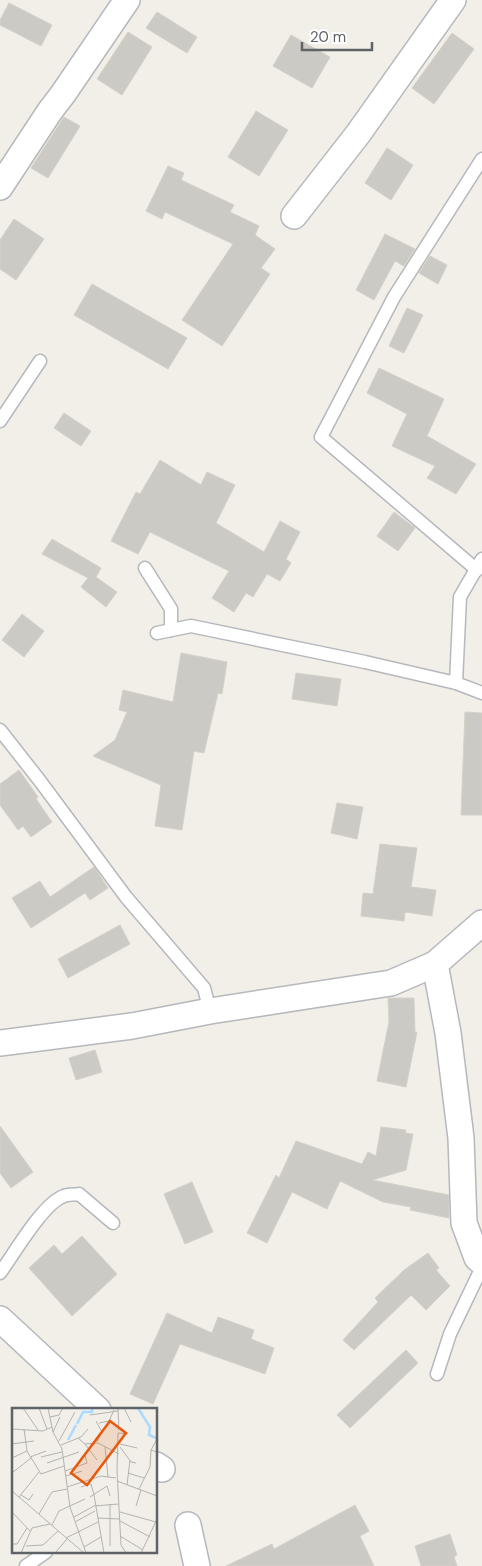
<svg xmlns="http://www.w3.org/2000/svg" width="482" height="1566" viewBox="0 0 482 1566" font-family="'DM Sans',sans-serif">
	<rect width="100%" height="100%" fill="#f1efe8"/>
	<g fill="#cccac5" stroke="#d6d1c6">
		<path d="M9,3L52,25L41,46L0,25V20Z"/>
		<path d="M157,12L197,37L187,53L146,28Z"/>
		<path d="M128,32L152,47L122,95L97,79Z"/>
		<path d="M452,33L474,49L434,104L412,88Z"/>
		<path d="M291,35L330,57L312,88L273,66Z"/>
		<path d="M256,111L288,130L259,176L228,157Z"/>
		<path d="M64,117L80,126L48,178L31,168Z"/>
		<path d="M387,148L413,165L391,200L365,183Z"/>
		<path d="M168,166L184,173L181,180L234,205L230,212L259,226L255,235L275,249L261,268L270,274L222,346L182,320L233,244L165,212L162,219L146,211Z"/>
		<path d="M14,219L44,239L16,280L0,269V240Z"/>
		<path d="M385,234L415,249L404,266L395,261L374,300L356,290Z"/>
		<path d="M430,256L447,265L438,284L419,273Z"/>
		<path d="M92,284L187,338L168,369L74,315Z"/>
		<path d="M407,308L423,315L404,353L389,346Z"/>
		<path d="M379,368L444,399L427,436L476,464L456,494L427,478L435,466L392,446L407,414L367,393Z"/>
		<path d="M64,413L91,431L81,446L54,428Z"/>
		<path d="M160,460L201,485L207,472L235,485L216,523L264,552L280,521L300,532L286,559L291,563L280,581L267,574L253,597L246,593L234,612L212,598L229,571L150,532L138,554L111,541L136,492L140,494Z"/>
		<path d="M394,512L415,528L398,551L377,536Z"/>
		<path d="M52,539L101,568L96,577L117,592L106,607L81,587L88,578L42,554Z"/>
		<path d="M22,614L44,631L24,657L2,640Z"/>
		<path d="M181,653L227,662L222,694L218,693L204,753L194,751L182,830L155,826L161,785L93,756L115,740L127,712L119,710L123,690L173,702Z"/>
		<path d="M296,673L341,679L337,706L292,699Z"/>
		<path d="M465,712L482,713V815H461Z"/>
		<path d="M19,770L38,797L36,799L52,822L31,837L23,826L18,830L0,805V784Z"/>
		<path d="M337,803L363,807L357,839L331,833Z"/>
		<path d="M380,844L417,848L411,887L436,890L432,916L405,912L404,921L361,916L363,893L373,894Z"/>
		<path d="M94,867L108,888L90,900L85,893L31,928L12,898L40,881L50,897Z"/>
		<path d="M120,925L130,944L68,978L58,959Z"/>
		<path d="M388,998H414L415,1032H417L406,1087L377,1081L389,1022Z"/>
		<path d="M95,1050L102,1072L76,1080L69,1058Z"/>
		<path d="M0,1126L33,1172L11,1188L0,1173Z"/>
		<path d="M381,1127L406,1130L405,1133L413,1134L406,1170L372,1180L449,1195V1218L410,1210L411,1207L383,1202L340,1181L327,1209L292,1192L267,1243L247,1233L276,1175L279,1178L296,1141L362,1164L368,1152L376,1156Z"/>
		<path d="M192,1182L213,1232L185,1244L164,1194Z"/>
		<path d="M82,1236L117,1274L72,1316L29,1268L54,1245L62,1254Z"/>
		<path d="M428,1253L439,1268L436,1270L450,1286L426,1310L411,1295L354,1350L343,1340L378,1302L375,1298L404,1270Z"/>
		<path d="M167,1313L212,1333L218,1317L254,1330L251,1339L274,1348L265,1374L180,1344L153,1404L130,1394Z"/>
		<path d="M406,1350L418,1363L350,1428L337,1415Z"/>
		<path d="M355,1505L369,1531L360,1536L374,1566H226L272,1544L274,1549Z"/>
		<path d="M450,1534L457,1555L454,1557L457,1566H421L415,1546Z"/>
	</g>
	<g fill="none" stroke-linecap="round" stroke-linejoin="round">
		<defs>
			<g id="lane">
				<path d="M0,421L40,361"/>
				<path d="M145,568L171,609V630"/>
				<path d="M477,570L321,437L394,297L482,159"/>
				<path d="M157,633L191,626L365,662L456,683L482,693"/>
				<path d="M456,683L460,597L482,559"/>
				<path d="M0,730L40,781L126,897L204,988L210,1011"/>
				<path d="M0,1273C14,1254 43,1203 64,1196C68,1194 75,1195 79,1194L113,1223"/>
				<path d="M437,1374L450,1334L482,1267"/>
				<path d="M26,1566L46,1552"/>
			</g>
			<g id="street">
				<path d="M0,187L50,111L63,94L127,0"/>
				<path d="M294,216L358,134L453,0"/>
				<path d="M435,964L448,1033L461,1138L464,1223L477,1258L482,1262"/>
				<path d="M0,1043L132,1026L210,1011L391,983L435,964L482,923"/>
				<path d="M0,1319L98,1410"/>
				<path d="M156,1465L162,1469"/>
				<path d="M188,1525L197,1566"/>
			</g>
		</defs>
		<use href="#lane" stroke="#b5b8bc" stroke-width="15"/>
		<use href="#street" stroke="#b5b8bc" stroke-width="28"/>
		<use href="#lane" stroke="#fff" stroke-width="12"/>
		<use href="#street" stroke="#fff" stroke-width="25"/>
	</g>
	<g transform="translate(12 1408)">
		<rect width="145" height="145" fill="#f1efe8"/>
		<path fill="none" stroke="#aadaff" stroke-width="2.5" d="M126,0L138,19L137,27L144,30M65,16L71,4H80V0M56,32L64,17"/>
		<path fill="none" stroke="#b3b3b1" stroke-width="1" d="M11,0L26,22M27,0L35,21M36,0L41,24L50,41L58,99L74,145M106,0L107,22M112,0L119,14M78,7L106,3M38,9L47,7L51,0M84,13L90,24L85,34M87,15L97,13L102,2M0,21L31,23L40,19M12,21L15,43L29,66L52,58M41,24L48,9M66,30L73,36L86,35L107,46M145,31L139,42L145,44M47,33L63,4M0,36L22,33M73,36L85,52M108,36L125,40M49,37L69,29L76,21M93,39L96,69M108,39L119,54L124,55M18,49L34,43M29,49L50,44M0,50L15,43M35,55L67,44M53,63L75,55L73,47M0,65L19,50M116,65L132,70M54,68L70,63M105,73L145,88M115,77L118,52M55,79L89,68L104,70M69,79L79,76L82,87L92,145M127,81L138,59L139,42M0,83L72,145M9,87L17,92L21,86M7,89L27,64M78,89L95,78L98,88M98,96V138M124,98L129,82M0,104L19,124M108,104L144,114M27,106L40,84L55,81M62,109L82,98L107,96M85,110L108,111M108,113L138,129M63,114L83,103M40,117L47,103L73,91M108,128L131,142M54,130L86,114M0,136H5L15,120M14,138L31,137L46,123M72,139L89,129M9,145L20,120L38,116M43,145L55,131M114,145L109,137L105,62L106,25L116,26M129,145L145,111"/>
		<path fill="#e8590c" fill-opacity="0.15" stroke="#e8590c" stroke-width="2.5" d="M98,13L114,25L75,77L59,65Z"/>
		<rect width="145" height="145" fill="none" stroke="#5f6368" stroke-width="2.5"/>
	</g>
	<path d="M302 42v8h70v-8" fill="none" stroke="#5f6368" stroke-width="2.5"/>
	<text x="310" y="42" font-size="15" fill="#5f6368" stroke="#ffffff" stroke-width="4" paint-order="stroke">20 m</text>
</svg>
